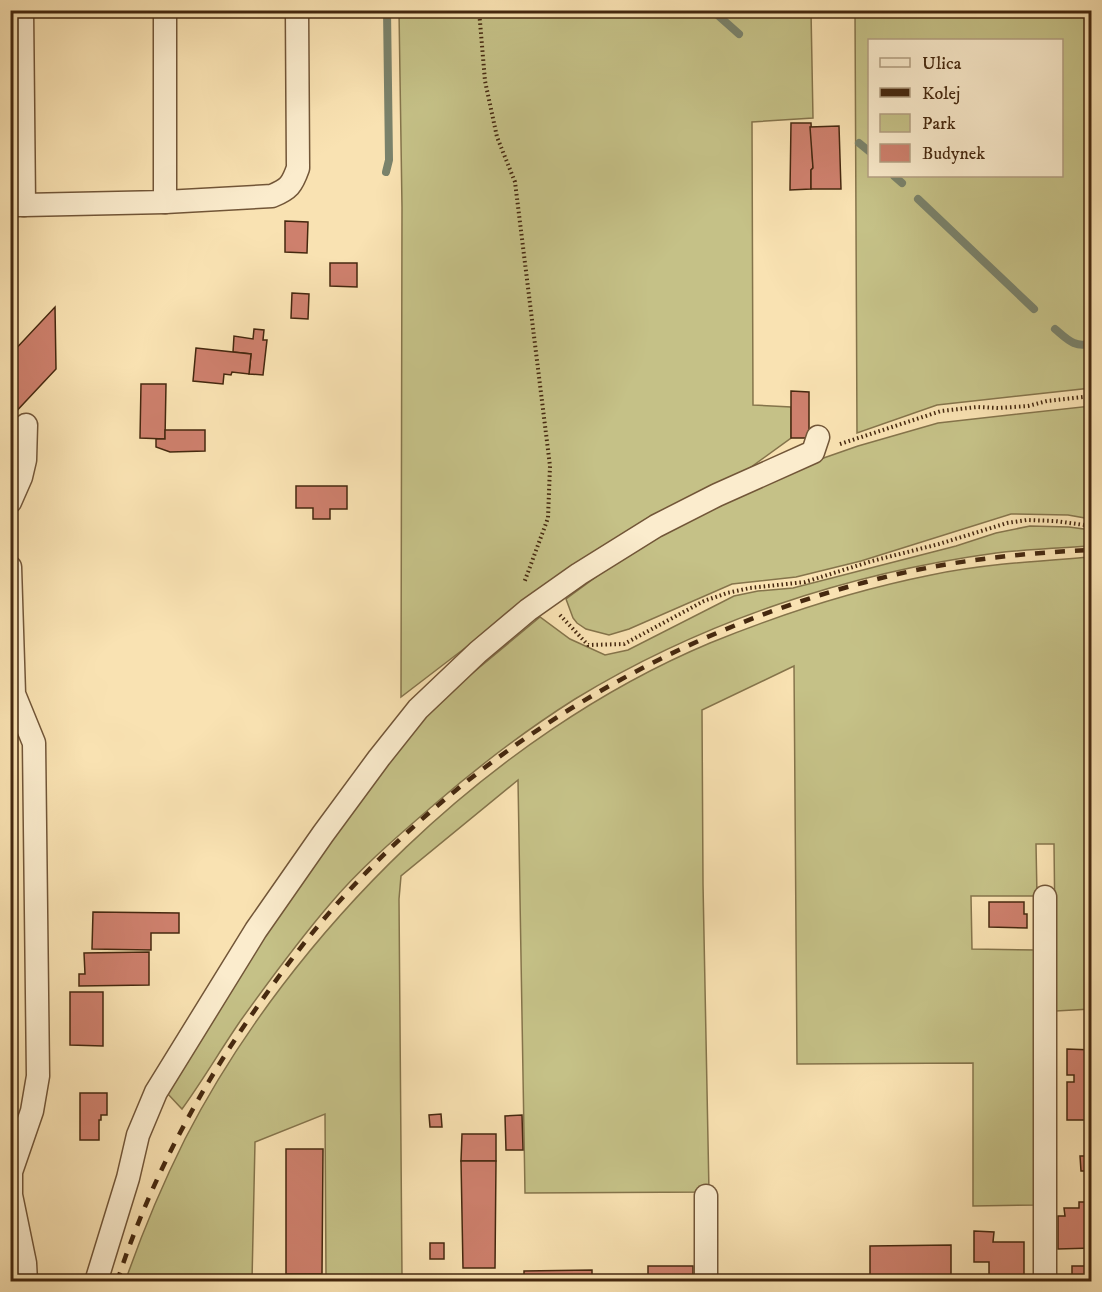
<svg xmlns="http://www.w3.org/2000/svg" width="1102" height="1292" viewBox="0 0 1102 1292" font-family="'IM FELL DW Pica',serif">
	<rect width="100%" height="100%" fill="#f9e2b2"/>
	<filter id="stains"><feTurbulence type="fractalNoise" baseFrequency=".00333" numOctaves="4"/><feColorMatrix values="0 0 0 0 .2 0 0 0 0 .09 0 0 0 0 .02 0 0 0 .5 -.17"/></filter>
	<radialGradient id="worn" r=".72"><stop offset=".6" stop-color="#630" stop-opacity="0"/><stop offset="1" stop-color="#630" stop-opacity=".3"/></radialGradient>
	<g fill="#c5c187" stroke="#85744b" stroke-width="1.5" fill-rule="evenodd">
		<path d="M399,11H811L813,118L752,122L753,405L791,407V438L747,470L499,622L401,697L402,207Z"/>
		<path d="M855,11H1091V388L937,405L857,433ZM1062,40V176H870V40Z"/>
		<path d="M1091,406V519L1068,515L1011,514L861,561L796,577L732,584L629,629L609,635L586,629L577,623L573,618L566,599L615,563L661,532L815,461L858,446L938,423Z"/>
		<path d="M1030,526L1069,527L1091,530V546C1060,548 1028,549 996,553C849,573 703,621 575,699C526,730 479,766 436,803C399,835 361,867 330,904C299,940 269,981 241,1020C221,1049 203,1080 182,1109L166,1092L246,954L405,735L463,681L540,617L570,639L605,655L628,650L734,596L758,591L793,588L956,546L996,533Z"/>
		<path d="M1091,557V1009L1056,1011L1054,844H1036L1037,896H971L972,949L1037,950L1036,1205L973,1206V1063L797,1064L794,666L702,710L703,884L709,1192L525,1193L518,780L401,876L399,899L402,1276L326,1275L325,1114L255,1142L252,1281L125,1282C142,1233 162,1185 185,1139C292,931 493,734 710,643C781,614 856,590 931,575C984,564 1038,561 1091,557Z"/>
	</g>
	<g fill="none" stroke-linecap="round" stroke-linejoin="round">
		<g stroke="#7a826b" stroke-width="8">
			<path d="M712,10L739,34"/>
			<path d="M859,143L870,152"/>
			<path d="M386,172L389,160L387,10"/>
			<path d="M894,176L902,183"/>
			<path d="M918,199L1034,309"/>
			<path d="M1055,329C1067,339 1075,349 1092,343"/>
		</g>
	</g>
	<g fill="#ce806d" stroke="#45280f" stroke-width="1.5">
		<path d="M791,123H811L813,168L811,170V189L790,190Z"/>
		<path d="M839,126L841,189H811V170L813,168L810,127Z"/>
		<path d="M285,221L308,222L307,253L285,252Z"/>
		<path d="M330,263H357V287L330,286Z"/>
		<path d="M292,293L309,294L308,319L291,318Z"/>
		<path d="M55,307L56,369L10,418V355Z"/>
		<path d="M254,329L264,330L263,340H267L263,375L249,374L251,354L233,352L234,336L253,339Z"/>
		<path d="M196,348L251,354L249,374L232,372L231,375L224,374L223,384L193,381Z"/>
		<path d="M141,384H166L165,439L140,438Z"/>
		<path d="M791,391L809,392V438H791Z"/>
		<path d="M165,430H205V451L170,452L156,447V439H165Z"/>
		<path d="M296,486H347V509H330V519H313V508H296Z"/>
		<path d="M989,902H1024V914H1027V928L989,927Z"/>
		<path d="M93,912L179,913V933H151V950L92,949Z"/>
		<path d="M149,952V985L79,986V974H85L84,953Z"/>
		<path d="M70,992H103V1046L70,1045Z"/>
		<path d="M1067,1049L1092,1050V1120H1067V1082H1074V1075H1067Z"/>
		<path d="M80,1093H107V1115H101V1120H99V1140H80Z"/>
		<path d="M441,1114L442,1127H430L429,1115Z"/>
		<path d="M522,1115L523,1150H506L505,1116Z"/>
		<path d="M462,1134H496V1161H461Z"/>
		<path d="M286,1149H323L322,1274H286Z"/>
		<path d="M1080,1156H1092V1171H1081Z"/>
		<path d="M461,1161H496L495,1268H463Z"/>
		<path d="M1079,1202H1092V1248L1058,1249V1216H1065L1064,1208H1079Z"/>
		<path d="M974,1231L994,1232L993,1242H1024V1282H989V1262H974Z"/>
		<rect x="430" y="1243" width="14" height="16"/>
		<path d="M951,1245V1282H870V1246Z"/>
		<rect x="648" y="1266" width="45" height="16"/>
		<path d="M1072,1266H1087V1275H1092V1282H1061V1275H1072Z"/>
		<path d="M592,1270V1282H524V1271Z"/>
	</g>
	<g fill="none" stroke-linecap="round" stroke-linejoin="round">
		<defs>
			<g id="minor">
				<path d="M165,202L272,196C289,189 292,185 298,168L297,10"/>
				<path d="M11,205H24L22,10"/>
				<path d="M24,205L165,202V10"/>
				<path d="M10,502L21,477L25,460L26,425"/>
				<path d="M10,567L14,694L34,743L38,1076L32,1111L11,1172V1195L25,1263L26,1282"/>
				<path d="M1045,897V1282"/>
				<path d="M706,1196V1282"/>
				<path d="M96,1282L128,1178L138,1135L156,1092L256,930L323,834L379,758L418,709L478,652L528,610L579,574L656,526L717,495L813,452L818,437"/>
			</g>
		</defs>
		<use href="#minor" stroke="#725638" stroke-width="25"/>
		<g stroke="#45280f" stroke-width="4" stroke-dasharray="1.5 3" stroke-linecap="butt">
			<path d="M479,10L485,81L497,137L515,182L550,466L548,518L524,583"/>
			<path d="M840,444L941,411L977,407L999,408L1028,406L1047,401L1092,396"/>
			<path d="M560,615L588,645L624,644L704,601L727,593L750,588L805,582L872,561L939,544L1007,523L1027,520L1055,521L1092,526"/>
		</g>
		<use href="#minor" stroke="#fbeccd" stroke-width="22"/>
		<path stroke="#45280f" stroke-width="4.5" stroke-dasharray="10 10" stroke-linecap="butt" d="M117,1282C148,1185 197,1093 255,1010C286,965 319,922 357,882C493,738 674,632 866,582C939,562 1016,553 1092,550"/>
	</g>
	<rect width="1102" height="1292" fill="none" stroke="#f9e2b2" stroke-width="36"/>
	<rect x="12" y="12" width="1078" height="1268" fill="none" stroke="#45280f" stroke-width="3"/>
	<rect x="18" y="18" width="1066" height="1256" fill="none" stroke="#45280f" stroke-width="1.5"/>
	<rect x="868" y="39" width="195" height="138" fill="#fbeccd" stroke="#b29e81" stroke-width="1.5"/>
	<rect x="880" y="58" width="30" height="9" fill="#fbeccd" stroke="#b29e81" stroke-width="1.5"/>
	<text x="922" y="69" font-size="18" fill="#45280f">Ulica</text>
	<rect x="880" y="88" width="30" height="9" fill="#45280f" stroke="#b29e81" stroke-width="1.5"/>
	<text x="922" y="99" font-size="18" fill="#45280f">Kolej</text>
	<rect x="880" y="114" width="30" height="18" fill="#c5c187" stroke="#b29e81" stroke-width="1.5"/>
	<text x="922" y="129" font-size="18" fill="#45280f">Park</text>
	<rect x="880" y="144" width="30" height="18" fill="#ce806d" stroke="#b29e81" stroke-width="1.5"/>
	<text x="922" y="159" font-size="18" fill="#45280f">Budynek</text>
	<rect width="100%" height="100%" filter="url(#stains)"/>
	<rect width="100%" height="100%" fill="url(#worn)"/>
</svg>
